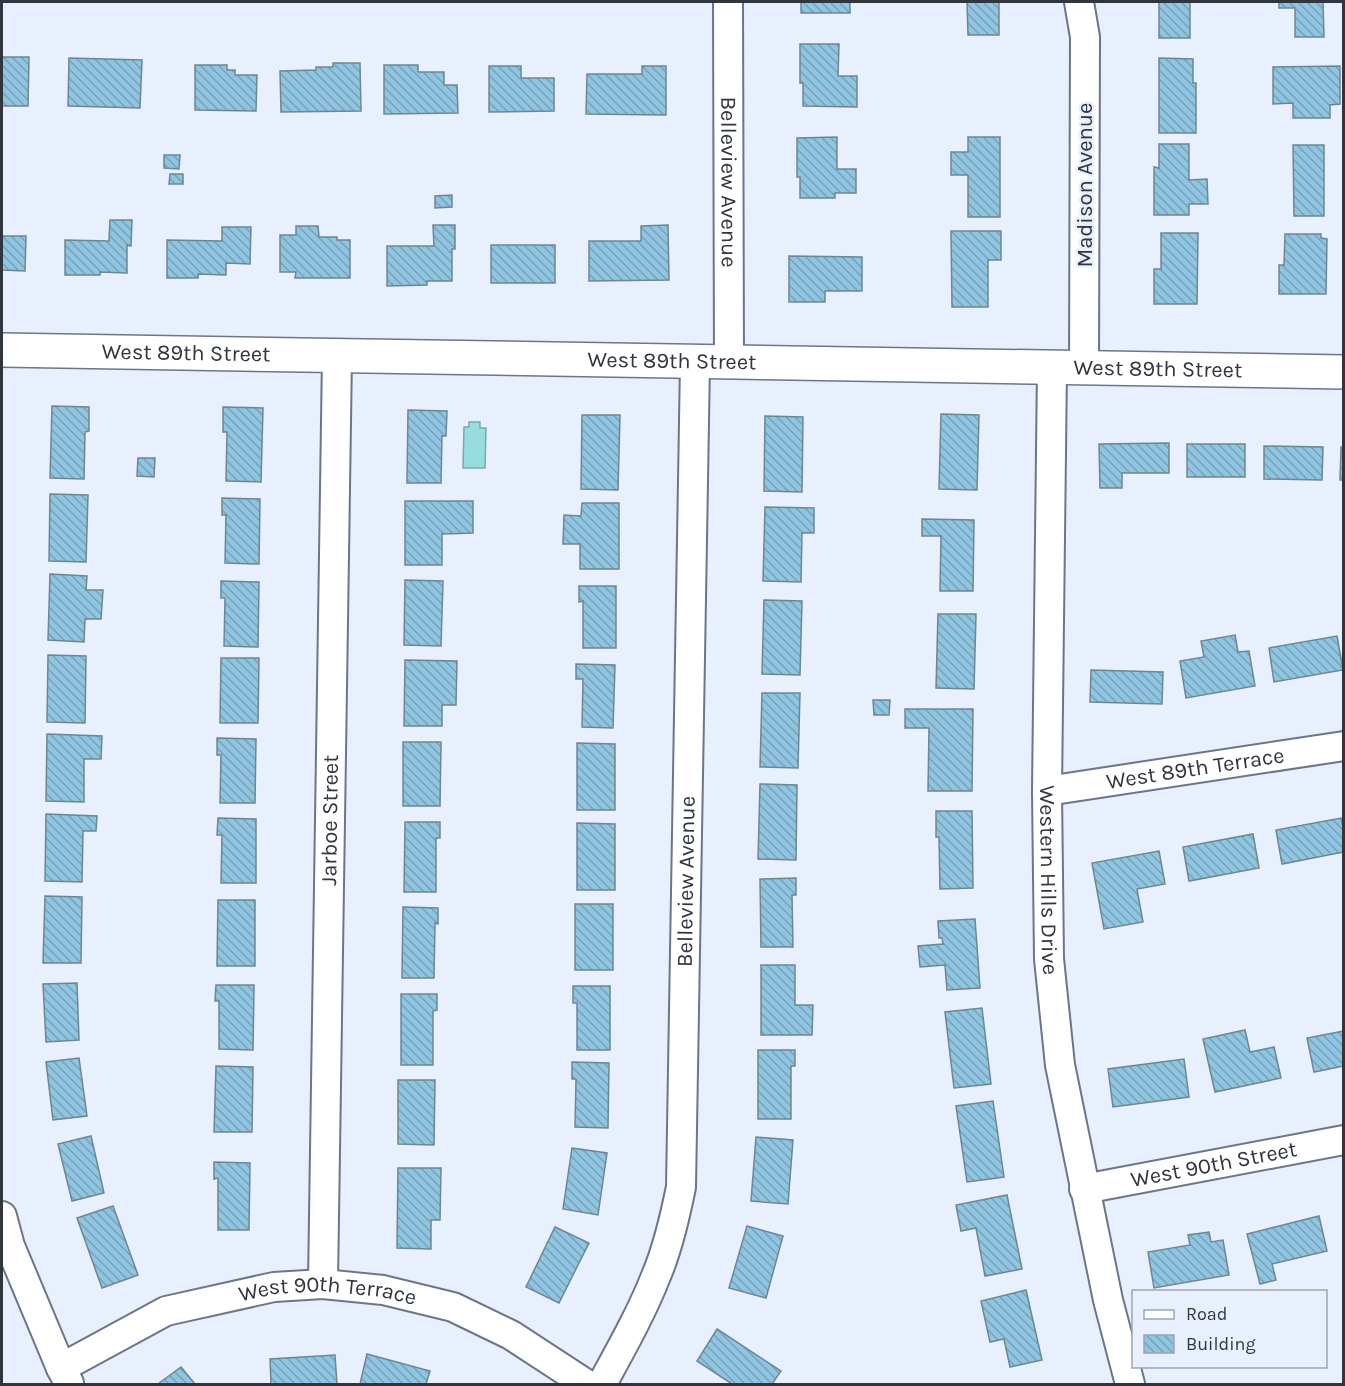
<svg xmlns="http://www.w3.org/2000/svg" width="1345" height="1386" viewBox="0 0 1345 1386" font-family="Karla,sans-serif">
	<defs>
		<pattern id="building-back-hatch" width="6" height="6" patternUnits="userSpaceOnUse" patternTransform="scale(1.5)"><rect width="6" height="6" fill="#90c5e2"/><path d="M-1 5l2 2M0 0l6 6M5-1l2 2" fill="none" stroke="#76a1b9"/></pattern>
	</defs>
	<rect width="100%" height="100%" fill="#e8effd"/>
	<path fill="#97dcde" stroke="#78aaae" stroke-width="1.5" d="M469,422H480V428H486L485,468H463L464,427H469Z"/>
	<g fill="url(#building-back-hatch)" stroke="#6d8693" stroke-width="1.5">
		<rect x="801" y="2" width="49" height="11"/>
		<path d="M967,2H999V35H968Z"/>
		<rect x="1159" y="2" width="31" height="36"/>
		<path d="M1279,2H1323L1324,37H1295V8H1279Z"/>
		<path d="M800,44H839L838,76H857V107L803,106V83H800Z"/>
		<path d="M2,57H29L28,106H2Z"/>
		<path d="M69,58L142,60L140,108L68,106Z"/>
		<path d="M1159,58L1193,59V83H1196V133H1159Z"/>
		<path d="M333,63H360L361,111L281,112L280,71L316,70V67H333Z"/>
		<path d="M195,65H227V70H235V75H257L256,111L195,110Z"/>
		<path d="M384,65H418V72H444V85H457L458,113L384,114Z"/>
		<path d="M489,66H521V78H554V111L489,112Z"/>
		<path d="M642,66H666V115L586,114L587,74H642Z"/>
		<path d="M1340,66V104L1330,105V118H1293V103L1273,104V67Z"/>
		<path d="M837,137V169H856V193H835V198H800V177H797V138Z"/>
		<path d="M968,137H1000V217H968V175H951V152H968Z"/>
		<path d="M1159,144H1189V180L1207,179L1208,204H1189V215H1154V167L1159,168Z"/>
		<path d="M1293,145H1324V216H1294Z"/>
		<path d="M164,155H180L179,169L164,168Z"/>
		<path d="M170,174H183V184H169Z"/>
		<path d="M452,195V207L435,208V196Z"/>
		<path d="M110,220H132L131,246L127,245V273L100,272V275H65V240L109,241Z"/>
		<path d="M433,225H455V249H452V281H427V285L387,286V246H434Z"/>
		<path d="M668,225L669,280L589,281V241H641V226Z"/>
		<path d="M296,226H318L319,237H337V240H350V278H295L296,272H280V235H296Z"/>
		<path d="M222,227H251L250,264L226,263V275L198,274V278H167V240L222,241Z"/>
		<path d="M951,231H1001V260H988V307H952Z"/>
		<path d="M1161,233H1198L1197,304H1154V269H1161Z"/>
		<path d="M1285,234H1321V238L1327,239L1326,294H1279V265H1284Z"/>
		<path d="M2,236H26L25,271L2,270Z"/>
		<rect x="491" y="245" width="64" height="38"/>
		<path d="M789,256L862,257V291H825V302H789Z"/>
		<path d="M52,406L89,407V431L85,432L84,479L50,478Z"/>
		<path d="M223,407L263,408L261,482L226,481L227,432H223Z"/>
		<path d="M408,410L447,411L446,436H442L441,483H407Z"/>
		<path d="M941,414L979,415L977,490L939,489Z"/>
		<path d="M582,415H620L618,490L581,489Z"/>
		<path d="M765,416L803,417L802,492L764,491Z"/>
		<path d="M1169,443V473H1122V488H1100L1099,444Z"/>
		<rect x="1187" y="444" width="58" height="33"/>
		<path d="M1264,446L1323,447L1322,480L1264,479Z"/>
		<path d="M1341,447H1344V480H1340Z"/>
		<path d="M138,458H155L154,477L137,476Z"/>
		<path d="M50,494L88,495L86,562L49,561Z"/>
		<path d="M222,498L260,499L259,564L225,563L226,515H222Z"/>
		<path d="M405,501H473V533L442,534V565H405Z"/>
		<path d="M582,503H619V569H580V544H563L564,515L581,516Z"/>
		<path d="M765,507L814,508V533H802L801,582L763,581Z"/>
		<path d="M922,519L974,520L973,591H940L941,536H922Z"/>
		<path d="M50,574L87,576L86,590H103L101,619H85L84,642L48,640Z"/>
		<path d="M405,580L443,581L441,646L404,645Z"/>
		<path d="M221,581L259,582L258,647L224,646L225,598H221Z"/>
		<path d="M579,586H616V648H583V601L579,602Z"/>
		<path d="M764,600L802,601L800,675L762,674Z"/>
		<path d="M938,614H976L974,689L936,688Z"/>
		<path d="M1235,635L1238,652L1249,651L1255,686L1186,698L1180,661L1204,657L1201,641Z"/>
		<path d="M1337,636L1343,670L1274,682L1269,648Z"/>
		<path d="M48,655L86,656L85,723L47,722Z"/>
		<path d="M221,658H259L258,723H220Z"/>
		<path d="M405,660L457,661L456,705H442V726H404Z"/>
		<path d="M576,664L615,665L613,728L582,727L583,679H576Z"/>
		<path d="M1091,670L1163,672L1162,704L1090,702Z"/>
		<path d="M762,693H800L798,768L760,767Z"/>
		<path d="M873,700H890L889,715H874Z"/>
		<path d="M905,709H973L972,791H928L929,728H905Z"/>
		<path d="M47,734L102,736L101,759H84V802L46,801Z"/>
		<path d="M217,738L256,739L255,803H220L221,755H217Z"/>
		<path d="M403,742H441L440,806H403Z"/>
		<path d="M577,743L615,744V810H577Z"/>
		<path d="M760,784L797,785L796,860L758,859Z"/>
		<path d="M936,811H972L973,888L940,889L939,837H936Z"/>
		<path d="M46,814L97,816L96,831H83L82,882L45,881Z"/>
		<path d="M218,818L256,819V883H221L222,835H217Z"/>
		<path d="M1341,818L1344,832V852L1282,864L1276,830Z"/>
		<path d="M405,822H440V838H436V892H404Z"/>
		<path d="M577,823L615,824V890H577Z"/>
		<path d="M1253,834L1259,868L1189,881L1183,847Z"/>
		<path d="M1159,851L1165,884L1137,889L1143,922L1104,929L1092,863Z"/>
		<path d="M796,878V895H792L793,947H761L760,879Z"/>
		<path d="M45,896L82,897L81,963H43Z"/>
		<path d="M218,900H255V966H217Z"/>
		<rect x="575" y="904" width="38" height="66"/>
		<path d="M403,907L438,908V924L435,923L434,978H402Z"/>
		<path d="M975,919L980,988L947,990L945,965L920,967L918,946L943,944L942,938H939L938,921Z"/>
		<path d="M761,965H795V1005H813L812,1035H761Z"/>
		<path d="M77,983L79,1040L46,1042L43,984Z"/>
		<path d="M216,985H254L253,1050L219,1049V1001H215Z"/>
		<path d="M573,986H610V1050H577V1003H573Z"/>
		<path d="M401,994H437V1010L433,1011V1065H401Z"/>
		<path d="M982,1008L991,1084L954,1088L945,1012Z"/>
		<path d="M1245,1030L1250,1052L1274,1047L1281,1078L1215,1092L1203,1039Z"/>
		<path d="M1344,1031V1066L1314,1072L1307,1038Z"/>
		<path d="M758,1050H795V1066H791V1119H758Z"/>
		<path d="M79,1058L87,1116L53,1120L46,1062Z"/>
		<path d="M1184,1059L1189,1097L1113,1107L1108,1069Z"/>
		<path d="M572,1062L609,1063L608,1128L575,1127L576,1079H572Z"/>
		<path d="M216,1066L253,1067L252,1132H214Z"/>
		<path d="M398,1080H435L434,1145L398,1144Z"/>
		<path d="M993,1101L1004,1177L967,1182L956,1106Z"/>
		<path d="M91,1136L104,1193L72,1201L58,1144Z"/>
		<path d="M756,1137L793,1140L788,1204L751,1201Z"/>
		<path d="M572,1148L607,1153L598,1215L563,1209Z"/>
		<path d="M214,1162L250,1163L249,1230H218V1178L214,1179Z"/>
		<path d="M398,1168H441L440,1220H431V1249L397,1248Z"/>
		<path d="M1007,1195L1022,1269L985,1276L976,1228L961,1231L956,1205Z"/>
		<path d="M113,1206L138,1275L102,1288L77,1218Z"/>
		<path d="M1319,1216L1327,1251L1272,1264L1276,1280L1260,1284L1247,1234Z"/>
		<path d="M747,1226L783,1236L766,1298L729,1288Z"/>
		<path d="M555,1227L589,1243L559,1303L526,1287Z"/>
		<path d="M1209,1232L1211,1242L1223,1240L1229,1275L1154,1288L1148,1252L1190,1245L1188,1235Z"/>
		<path d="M1026,1290L1042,1360L1010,1367L1004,1339L990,1342L981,1301Z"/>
		<path d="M717,1329L781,1371L772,1384H732L697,1361Z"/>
		<path d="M367,1354L430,1371L426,1384H360Z"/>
		<path d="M335,1355L337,1384H271L270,1359Z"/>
		<path d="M181,1367L195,1384H158Z"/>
	</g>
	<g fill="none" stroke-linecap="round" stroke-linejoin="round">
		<defs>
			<g id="street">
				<path id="s1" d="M728,2L729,363"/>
				<path d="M1079,2L1085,37L1084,368"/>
				<path id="s2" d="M1052,367L1047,791L1049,959L1060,1065L1108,1300L1130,1384"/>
				<path id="s3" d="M1047,791L1344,746"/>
				<path id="s4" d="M1084,1189L1344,1140"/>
				<path d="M2,1216L10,1246L61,1368L69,1383"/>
				<path id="s5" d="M323,1284L337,356"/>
				<path id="s6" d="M61,1368L166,1311L274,1287L323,1284L383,1290L453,1307L511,1335L586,1384"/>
				<path id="s7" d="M602,1384C621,1349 641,1314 656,1276C668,1248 675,1217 681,1187L695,363"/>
			</g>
			<g id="secondary">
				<path id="s8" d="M2,350L1344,372"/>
			</g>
		</defs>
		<use href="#street" stroke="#6c758a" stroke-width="32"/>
		<use href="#secondary" stroke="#6c758a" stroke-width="36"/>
		<use href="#street" stroke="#fff" stroke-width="28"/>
		<use href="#secondary" stroke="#fff" stroke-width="33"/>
	</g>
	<g text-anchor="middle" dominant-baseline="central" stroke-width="5" stroke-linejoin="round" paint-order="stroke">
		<g font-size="22" fill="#30353e" stroke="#e8effd">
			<text stroke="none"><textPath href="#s1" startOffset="180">Belleview Avenue</textPath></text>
			<text transform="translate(1085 185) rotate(-90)">Madison Avenue</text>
			<text stroke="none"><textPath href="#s8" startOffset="184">West 89th Street</textPath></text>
			<text stroke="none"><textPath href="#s8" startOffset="670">West 89th Street</textPath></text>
			<text stroke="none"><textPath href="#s8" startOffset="1156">West 89th Street</textPath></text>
			<text stroke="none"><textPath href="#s3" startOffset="150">West 89th Terrace</textPath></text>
			<text stroke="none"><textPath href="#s5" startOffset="464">Jarboe Street</textPath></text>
			<text stroke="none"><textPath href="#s2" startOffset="513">Western Hills Drive</textPath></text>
			<text stroke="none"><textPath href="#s7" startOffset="519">Belleview Avenue</textPath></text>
			<text stroke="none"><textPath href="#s4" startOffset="132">West 90th Street</textPath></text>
			<text stroke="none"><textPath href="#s6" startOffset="284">West 90th Terrace</textPath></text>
		</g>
	</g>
	<rect width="1345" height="1386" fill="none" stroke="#30353e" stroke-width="6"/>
	<rect x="1132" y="1290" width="195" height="78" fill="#e8effd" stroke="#9ea5b1" stroke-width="1.5"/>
	<rect x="1144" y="1310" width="30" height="9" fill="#ffffff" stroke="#9ea5b1" stroke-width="1.5"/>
	<text x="1186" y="1320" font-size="18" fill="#30353e">Road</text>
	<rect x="1144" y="1335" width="30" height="18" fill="url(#building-back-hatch)" stroke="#9ea5b1" stroke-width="1.5"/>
	<text x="1186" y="1350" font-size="18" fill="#30353e">Building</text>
</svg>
